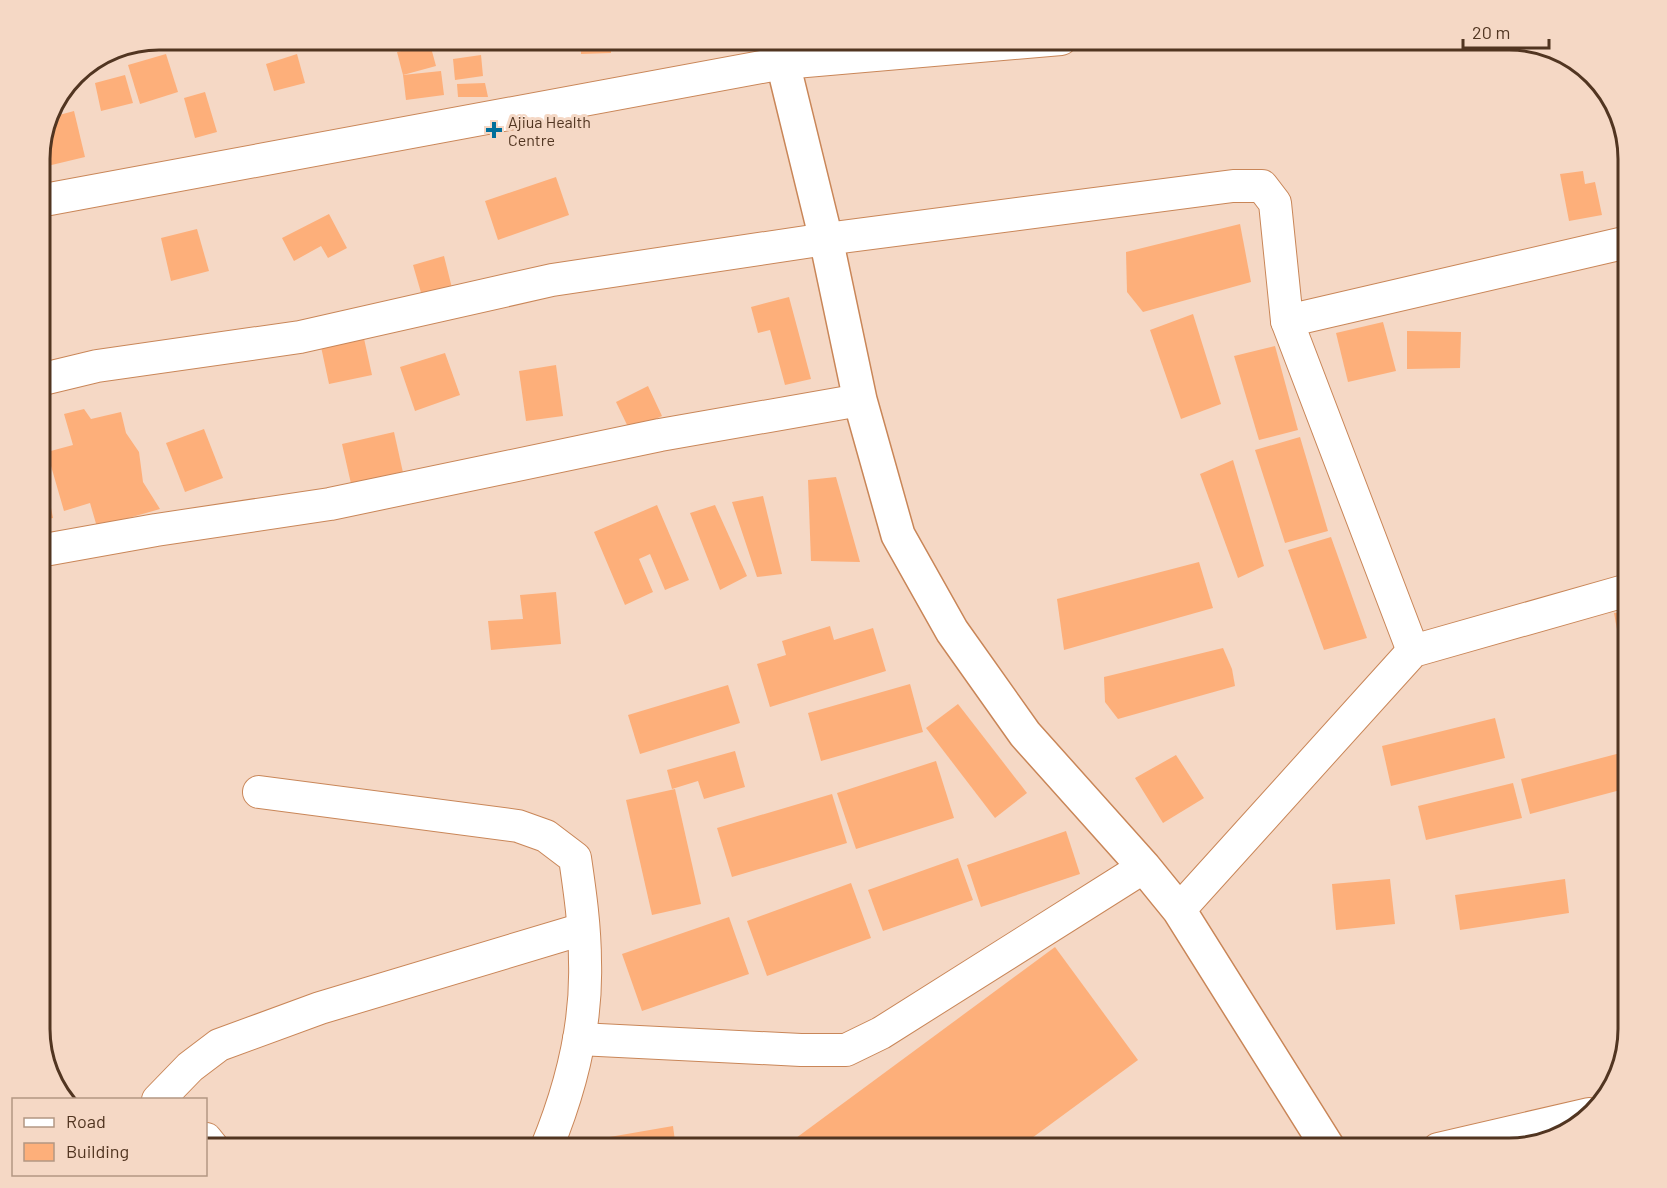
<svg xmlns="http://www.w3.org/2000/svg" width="1667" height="1188" viewBox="0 0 1667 1188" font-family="Barlow,sans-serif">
	<rect width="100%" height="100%" fill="#f5d8c5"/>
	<g fill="#fdaf7a">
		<path d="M326,39H357L358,45L327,46Z"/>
		<path d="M580,39H611V53L581,54Z"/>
		<path d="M430,44L436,66L403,75L397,52Z"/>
		<path d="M166,54L178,92L140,104L128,65Z"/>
		<path d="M297,54L305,83L274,91L266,64Z"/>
		<path d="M481,55L483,76L455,80L453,59Z"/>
		<path d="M441,71L444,95L406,100L403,75Z"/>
		<path d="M125,75L133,103L101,111L95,83Z"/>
		<path d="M485,83L488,97H458L457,84Z"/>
		<path d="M205,92L217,132L195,138L184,98Z"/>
		<path d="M74,111L85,157L39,168V150L48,118Z"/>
		<path d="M1583,171L1585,184L1595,182L1602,215L1569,221L1560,174Z"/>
		<path d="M556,177L569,215L498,240L485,201Z"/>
		<path d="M329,214L347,248L328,258L321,246L294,261L282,238Z"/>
		<path d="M1240,224L1251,282L1143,312L1127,292L1126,252Z"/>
		<path d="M197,229L209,271L171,281L161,238Z"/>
		<path d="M444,256L452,288L422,296L413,265Z"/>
		<path d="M789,297L811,379L785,385L770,330L758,333L751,307Z"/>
		<path d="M1193,314L1221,404L1181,419L1150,330Z"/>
		<path d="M1383,322L1396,371L1348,382L1336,333Z"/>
		<path d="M1407,331L1461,332L1460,368L1407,369Z"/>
		<path d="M363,334L372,375L329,384L320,342Z"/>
		<path d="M1275,346L1298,430L1259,440L1234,356Z"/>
		<path d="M445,353L460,395L415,411L400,367Z"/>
		<path d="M556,365L563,416L526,421L519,371Z"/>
		<path d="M648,386L662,416L630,431L616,402Z"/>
		<path d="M84,409L91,419L121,412L126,433L139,452L143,482L160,509L97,527L90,503L64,511L47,452L73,445L64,414Z"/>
		<path d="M204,429L223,478L185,492L166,443Z"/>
		<path d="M394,432L404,477L352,488L342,444Z"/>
		<path d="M1300,437L1328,531L1285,543L1255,450Z"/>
		<path d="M1233,460L1264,566L1238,578L1200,474Z"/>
		<path d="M836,477L860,562L811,561L808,480Z"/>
		<path d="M47,488L53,518L39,521V489Z"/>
		<path d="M763,496L782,574L757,577L732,502Z"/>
		<path d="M657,505L689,580L665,590L650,554L639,559L653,592L625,605L594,532Z"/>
		<path d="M715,505L747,576L720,590L690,513Z"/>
		<path d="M1331,537L1367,638L1324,650L1288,550Z"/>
		<path d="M1199,562L1213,608L1064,650L1057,599Z"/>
		<path d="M556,592L561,644L491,650L488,621L523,619L520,595Z"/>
		<path d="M1628,611V684H1627L1614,613Z"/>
		<path d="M830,626L834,640L873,628L886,671L770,707L757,664L786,655L782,641Z"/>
		<path d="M1223,648L1232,669L1235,686L1118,719L1105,702L1104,677Z"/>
		<path d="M910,684L923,732L821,761L808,713Z"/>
		<path d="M728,685L740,723L640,754L628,715Z"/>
		<path d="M958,704L1027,793L995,818L926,728Z"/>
		<path d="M1495,718L1505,758L1391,786L1382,746Z"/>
		<path d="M735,751L745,787L704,799L698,781L672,789L667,770Z"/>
		<path d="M1628,751V788L1530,814L1521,779Z"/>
		<path d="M1176,755L1204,798L1163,823L1135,778Z"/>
		<path d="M936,761L954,818L856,849L837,793Z"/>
		<path d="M1513,783L1522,818L1426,840L1418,806Z"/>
		<path d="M675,789L701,904L652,915L626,800Z"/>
		<path d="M832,794L847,843L732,877L717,828Z"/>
		<path d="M1066,831L1080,874L981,907L967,865Z"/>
		<path d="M958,858L973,900L883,931L868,890Z"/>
		<path d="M1390,879L1395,924L1336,930L1332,884Z"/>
		<path d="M1565,879L1569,913L1460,930L1455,895Z"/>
		<path d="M851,883L871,938L767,976L747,921Z"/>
		<path d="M729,917L749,974L642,1011L622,954Z"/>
		<path d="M1055,947L1138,1060L1017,1149H798L792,1141Z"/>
		<path d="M673,1126L676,1149H599L598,1139Z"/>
		<path d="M1226,1143L1231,1149H1218Z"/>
	</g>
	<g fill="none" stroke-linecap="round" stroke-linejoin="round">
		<defs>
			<g id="minor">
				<path d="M39,201L783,63L1061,39"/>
				<path d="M1287,321L1628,242"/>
				<path d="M39,380L97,366L300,337L552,280L826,239L1233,186H1262L1275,203L1287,321L1413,651"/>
				<path d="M39,551L156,530L330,504L660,435L860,400"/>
				<path d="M259,792L518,826L546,836L575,858C580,892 585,927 585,962C587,1026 570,1091 546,1149"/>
				<path d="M1179,910L1413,651L1628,590"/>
				<path d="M579,1039L801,1050H846L881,1033L1144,867"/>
				<path d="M158,1100L190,1067L219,1045L320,1008L583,929"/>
				<path d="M206,1139L214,1149"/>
				<path d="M1438,1149L1589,1114"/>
			</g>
			<path id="secondary" d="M777,39L826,239L860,400L898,535L952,631L1025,734L1144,867L1179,910L1329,1149"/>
		</defs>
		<use href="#minor" stroke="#c98658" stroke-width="34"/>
		<use href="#secondary" stroke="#c98658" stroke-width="36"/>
		<use href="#minor" stroke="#fff" stroke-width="32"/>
		<use href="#secondary" stroke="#fff" stroke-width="33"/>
	</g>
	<path fill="#006f9b" stroke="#f5d8c5" stroke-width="2" d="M491 121h6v6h6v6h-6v6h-6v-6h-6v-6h6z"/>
	<g text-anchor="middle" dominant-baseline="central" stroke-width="6" stroke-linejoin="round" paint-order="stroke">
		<g font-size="16" fill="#513521" stroke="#f5d8c5" text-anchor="start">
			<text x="508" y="121">Ajiua Health<tspan x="508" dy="18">Centre</tspan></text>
		</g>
	</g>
	<path d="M0 0H1667V1188H0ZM159 50H1509A109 109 0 0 1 1618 159V1029A109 109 0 0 1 1509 1138H159A109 109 0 0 1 50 1029V159A109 109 0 0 1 159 50Z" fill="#f5d8c5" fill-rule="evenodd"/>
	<path fill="none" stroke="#513521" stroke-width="3" d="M159 50H1509A109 109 0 0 1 1618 159V1029A109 109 0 0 1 1509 1138H159A109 109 0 0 1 50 1029V159A109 109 0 0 1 159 50Z"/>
	<rect x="12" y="1098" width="195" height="78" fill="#f5d8c5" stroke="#b39783" stroke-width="1.5"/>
	<rect x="24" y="1118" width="30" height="9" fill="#ffffff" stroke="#b39783" stroke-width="1.5"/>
	<text x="66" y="1128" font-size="18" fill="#513521">Road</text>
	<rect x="24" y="1143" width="30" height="18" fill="#fdaf7a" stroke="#b39783" stroke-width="1.5"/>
	<text x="66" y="1158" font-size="18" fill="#513521">Building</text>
	<path d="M1463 39v9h86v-9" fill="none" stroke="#513521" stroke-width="3"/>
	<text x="1472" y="39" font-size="18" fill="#513521" stroke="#f5d8c5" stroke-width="4.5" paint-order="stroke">20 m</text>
</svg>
